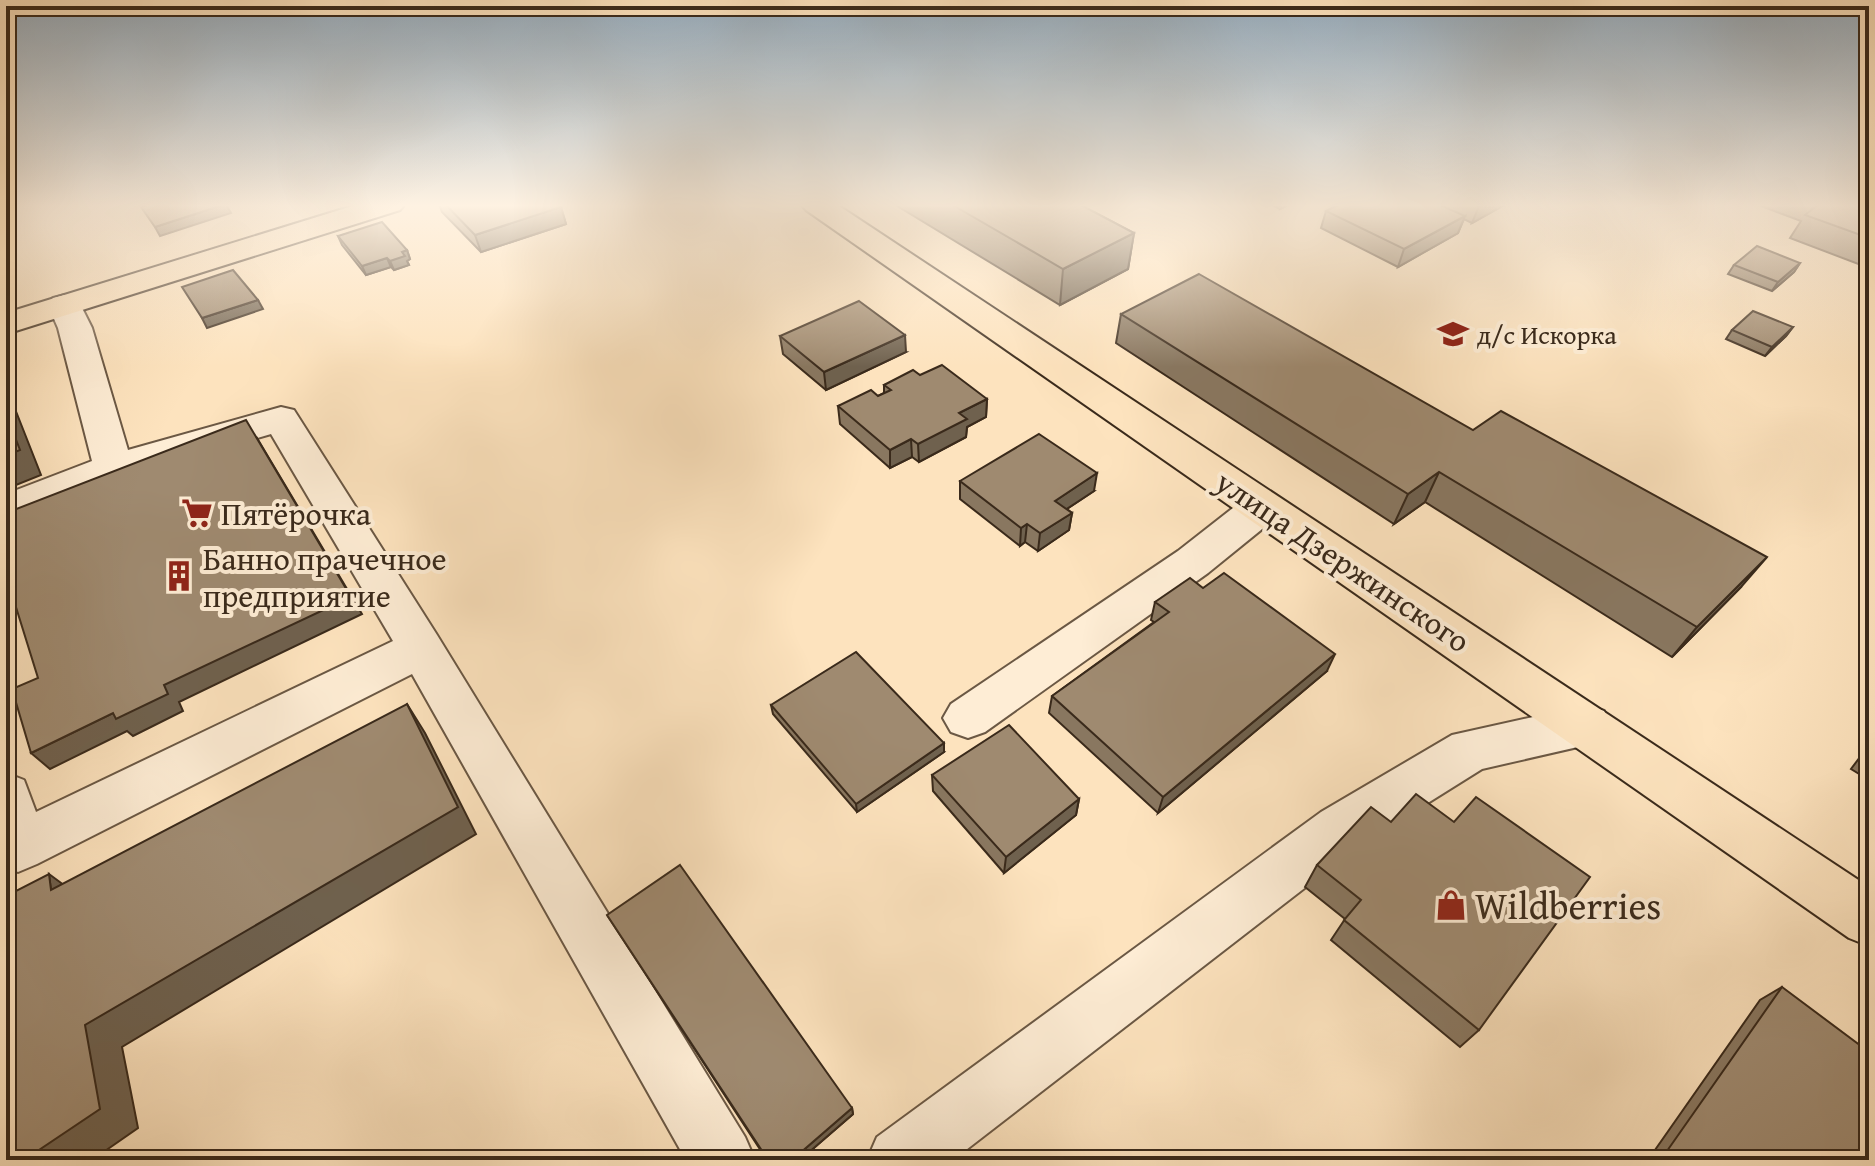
<svg xmlns="http://www.w3.org/2000/svg" width="1875" height="1166" viewBox="0 0 1875 1166" font-family="'Gentium Book Plus',serif">
	<rect width="100%" height="100%" fill="#fde3be"/>
	<filter id="stains"><feTurbulence type="fractalNoise" baseFrequency=".0025" numOctaves="4"/><feColorMatrix values="0 0 0 0 .2 0 0 0 0 .09 0 0 0 0 .02 0 0 0 .5 -.17"/></filter>
	<radialGradient id="worn" r=".72"><stop offset=".6" stop-color="#630" stop-opacity="0"/><stop offset="1" stop-color="#630" stop-opacity=".3"/></radialGradient>
	<g fill="none" stroke-linecap="round" stroke-linejoin="round">
		<defs>
			<g id="minor">
				<path d="M65,295L77,298L92,328L128,450L281,407L294,410L437,635L745,1137L755,1160H686L412,674L37,864L18,872L6,867V773L24,780L36,812L393,641L271,434L127,476L6,524V494L92,461L58,328L48,305L53,298Z"/>
				<path d="M1262,493L1277,497L1283,507L1277,517L1208,573L985,732L968,738L951,732L943,718L951,704L1178,551L1247,497Z"/>
				<path d="M1587,705L1604,711L1612,726L1604,741L1482,769L1359,846L953,1160H867L877,1137L1321,812L1452,735Z"/>
			</g>
			<g id="major">
				<path d="M359,204H405L400,210L6,334V313Z"/>
				<path d="M801,204H836L1869,887V946L1849,938L806,210Z"/>
			</g>
		</defs>
		<use href="#minor" stroke="#6b5844" stroke-width="4"/>
		<use href="#major" stroke="#3a2a1b" stroke-width="4"/>
		<use href="#minor" fill="#feedd5" fill-rule="evenodd"/>
		<use href="#major" fill="#fde3be" fill-rule="evenodd"/>
	</g>
	<g fill="#897760" stroke="#3a2a1b" stroke-width="2">
		<path d="M439,204L561,207L566,224L481,252L442,212Z"/>
		<path d="M894,204H1079L1134,233L1128,269L1060,305Z"/>
		<path d="M1269,204H1290L1280,209Z"/>
		<path d="M1340,204H1506L1472,223L1464,219L1458,233L1398,267L1321,228L1326,211Z"/>
		<path d="M1756,204H1869V268L1790,238L1801,221Z"/>
		<path d="M338,236L407,250L410,259L407,261L409,265L394,270L391,267L366,275L342,245Z"/>
		<path d="M1800,263L1794,272L1772,291L1728,274L1734,265Z"/>
		<path d="M1121,314L1741,587L1672,657L1425,502L1394,524L1116,343Z"/>
		<path d="M1793,327L1786,336L1765,356L1726,339L1732,330Z"/>
		<path d="M780,336L906,352L826,390L783,354Z"/>
		<path d="M920,375L987,399L986,417L967,427L966,437L919,462L912,457L890,468L840,424L838,406L878,396L884,393V385Z"/>
		<path d="M960,481L1094,491L1067,509L1072,513L1069,530L1038,551L1025,542L1020,546L960,499Z"/>
		<path d="M1203,588L1327,671L1158,813L1049,713L1052,696L1154,622L1151,620L1155,602Z"/>
		<path d="M771,705L944,752L857,812L773,714Z"/>
		<path d="M1869,745V780L1851,769Z"/>
		<path d="M932,775L1079,799L1076,815L1004,873L933,791Z"/>
		<path d="M1391,822L1479,1030L1460,1047L1331,940L1345,919L1305,887L1317,865Z"/>
		<path d="M607,915L852,1108L853,1114L800,1160H767Z"/>
		<path d="M1782,987L1869,1160H1648L1760,1000Z"/>
	</g>
	<g fill="#6f614e" stroke="#3a2a1b" stroke-width="2">
		<path d="M226,204L231,213L160,236L155,227Z"/>
		<path d="M1281,204H1290L1280,209Z"/>
		<path d="M1483,204H1506L1472,223L1479,206Z"/>
		<path d="M561,207L566,224L481,252L475,235Z"/>
		<path d="M1465,216L1458,233L1398,267L1404,249Z"/>
		<path d="M1134,233L1128,269L1060,305L1063,269Z"/>
		<path d="M407,250L410,259L407,261L409,265L394,270L390,261L402,252Z"/>
		<path d="M387,258L391,267L366,275L362,266Z"/>
		<path d="M1800,263L1794,272L1772,291L1778,282Z"/>
		<path d="M258,300L263,309L207,328L202,318Z"/>
		<path d="M1793,327L1786,336L1765,356L1772,347Z"/>
		<path d="M905,335L906,352L826,390L824,372Z"/>
		<path d="M6,386L41,475L6,489Z"/>
		<path d="M987,399L986,417L967,427L966,437L919,462L918,444L959,413Z"/>
		<path d="M257,438L362,614L179,702L183,711L133,736L127,731L50,769L31,753L113,713L164,685Z"/>
		<path d="M911,439L912,457L890,468V450Z"/>
		<path d="M1439,472L1425,502L1394,524L1408,494Z"/>
		<path d="M1097,473L1094,491L1053,518L1055,501Z"/>
		<path d="M1072,513L1069,530L1038,551L1040,533Z"/>
		<path d="M1027,524L1025,542L1020,546L1021,528Z"/>
		<path d="M1767,557L1741,587L1672,657L1697,627Z"/>
		<path d="M1335,654L1327,671L1158,813L1163,797Z"/>
		<path d="M407,704L425,733L476,834L122,1047L138,1128L92,1160H24L85,1025Z"/>
		<path d="M944,743V752L857,812L856,804Z"/>
		<path d="M1079,799L1076,815L1004,873L1006,857Z"/>
		<path d="M49,874L84,900L51,890Z"/>
		<path d="M852,1108L853,1114L800,1160H792Z"/>
		<path d="M233,1152L249,1160H236Z"/>
	</g>
	<g fill="#9f8a70" stroke="#3a2a1b" stroke-width="2">
		<path d="M152,204H226L155,227L141,207Z"/>
		<path d="M445,204H557L561,207L475,235Z"/>
		<path d="M951,204H1079L1134,233L1063,269Z"/>
		<path d="M1340,204H1438L1465,216L1404,249L1326,211Z"/>
		<path d="M1819,204H1869V238L1805,215Z"/>
		<path d="M382,222L407,250L402,252L405,256L390,261L387,258L362,266L338,236Z"/>
		<path d="M1757,246L1800,263L1778,282L1734,265Z"/>
		<path d="M233,270L258,300L202,318L182,287Z"/>
		<path d="M1199,274L1473,430L1501,411L1767,557L1697,627L1439,472L1408,494L1121,314Z"/>
		<path d="M859,301L905,335L824,372L780,336Z"/>
		<path d="M1753,311L1793,327L1772,347L1732,330Z"/>
		<path d="M942,365L987,399L959,413L967,419L918,444L911,439L890,450L838,406L871,390L878,396L891,390L884,385L913,370L920,375Z"/>
		<path d="M6,414L20,450L6,456Z"/>
		<path d="M246,420L351,597L164,685L168,694L116,719L113,713L31,753L12,689L38,678L6,575V513Z"/>
		<path d="M1039,434L1097,473L1055,501L1072,513L1040,533L1027,524L1021,528L960,481Z"/>
		<path d="M1224,573L1335,654L1163,797L1052,696L1169,612L1155,602L1190,578L1203,588Z"/>
		<path d="M856,652L944,743L856,804L771,705Z"/>
		<path d="M407,704L458,807L85,1025L100,1109L24,1160H6V896L49,874L51,890Z"/>
		<path d="M1009,725L1079,799L1006,857L932,775Z"/>
		<path d="M1416,794L1454,822L1476,797L1590,877L1479,1030L1344,920L1361,900L1317,865L1371,807L1391,822Z"/>
		<path d="M680,865L852,1108L792,1160H768L607,915Z"/>
		<path d="M1782,987L1869,1052V1160H1678L1667,1151Z"/>
		<path d="M233,1152L236,1160H221Z"/>
	</g>
	<linearGradient id="sky" x2="0" y2="1"><stop stop-color="#96aec1"/><stop offset="0.56" stop-color="#fef2e2"/><stop offset="1" stop-color="#fef2e2" stop-opacity="0"/></linearGradient>
	<rect width="1875" height="367" fill="url(#sky)"/>
	<defs>
		<symbol id="school-bare" viewBox="-9 -9 18 18"><path d="M0-5L7-2L0 1L-7-2ZM-4 1L0 2.5L4 1V4Q0 6-4 4Z" fill="#8f2418" stroke="#feedd5" stroke-width="2.5" paint-order="stroke"/></symbol>
		<symbol id="supermarket-bare" viewBox="-9 -9 18 18"><path d="M-6-5.5h2.5l.6 2H6L4.5 2H-2.5L-4.4-4H-6ZM-1.5 3.2a1.3 1.3 0 1 0 .1 0ZM3 3.2a1.3 1.3 0 1 0 .1 0Z" fill="#8f2418" stroke="#feedd5" stroke-width="2.5" paint-order="stroke"/></symbol>
		<symbol id="building-bare" viewBox="-9 -9 18 18"><path d="M-4-6H4V6H1V3H-1V6H-4ZM-2.5-4.3h1.7v1.8h-1.7ZM.8-4.3h1.7v1.8H.8ZM-2.5-1h1.7V.8h-1.7ZM.8-1h1.7V.8H.8Z" fill="#8f2418" stroke="#feedd5" stroke-width="2.5" paint-order="stroke"/></symbol>
		<symbol id="shop-bare" viewBox="-9 -9 18 18"><path d="M-5-2.5h2.3a2.7 3.5 0 0 1 5.4 0H5L5.5 6h-11ZM-1.5-2.5h3a1.5 2.3 0 0 0-3 0Z" fill="#8f2418" stroke="#feedd5" stroke-width="2.5" paint-order="stroke"/></symbol>
	</defs>
	<g fill-rule="evenodd">
		<use href="#school-bare" x="1431" y="312" width="44" height="44"/>
		<use href="#supermarket-bare" x="175" y="491" width="44" height="44"/>
		<use href="#building-bare" x="157" y="554" width="44" height="44"/>
		<use href="#shop-bare" x="1429" y="883" width="44" height="44"/>
	</g>
	<g text-anchor="middle" dominant-baseline="central" stroke-width="8" stroke-linejoin="round" paint-order="stroke">
		<g font-size="26" fill="#3a2a1b" stroke="#feedd5" text-anchor="start">
			<text x="1477" y="334">д/с Искорка</text>
		</g>
		<g font-size="32" fill="#3a2a1b" stroke="#feedd5" text-anchor="start">
			<text x="221" y="513">Пятёрочка</text>
			<text x="203" y="558">Банно прачечное<tspan x="203" dy="37">предприятие</tspan></text>
		</g>
		<g font-size="32" fill="#3a2a1b" stroke="#feedd5">
			<text transform="translate(1343 561) rotate(34)">улица Дзержинского</text>
		</g>
		<g font-size="38" fill="#3a2a1b" stroke="#feedd5" text-anchor="start">
			<text x="1475" y="905">Wildberries</text>
		</g>
	</g>
	<rect width="1875" height="1166" fill="none" stroke="#fde3be" stroke-width="32"/>
	<rect x="8" y="8" width="1859" height="1150" fill="none" stroke="#3a2a1b" stroke-width="4"/>
	<rect x="16" y="16" width="1843" height="1134" fill="none" stroke="#3a2a1b" stroke-width="2"/>
	<rect width="100%" height="100%" filter="url(#stains)"/>
	<rect width="100%" height="100%" fill="url(#worn)"/>
</svg>
